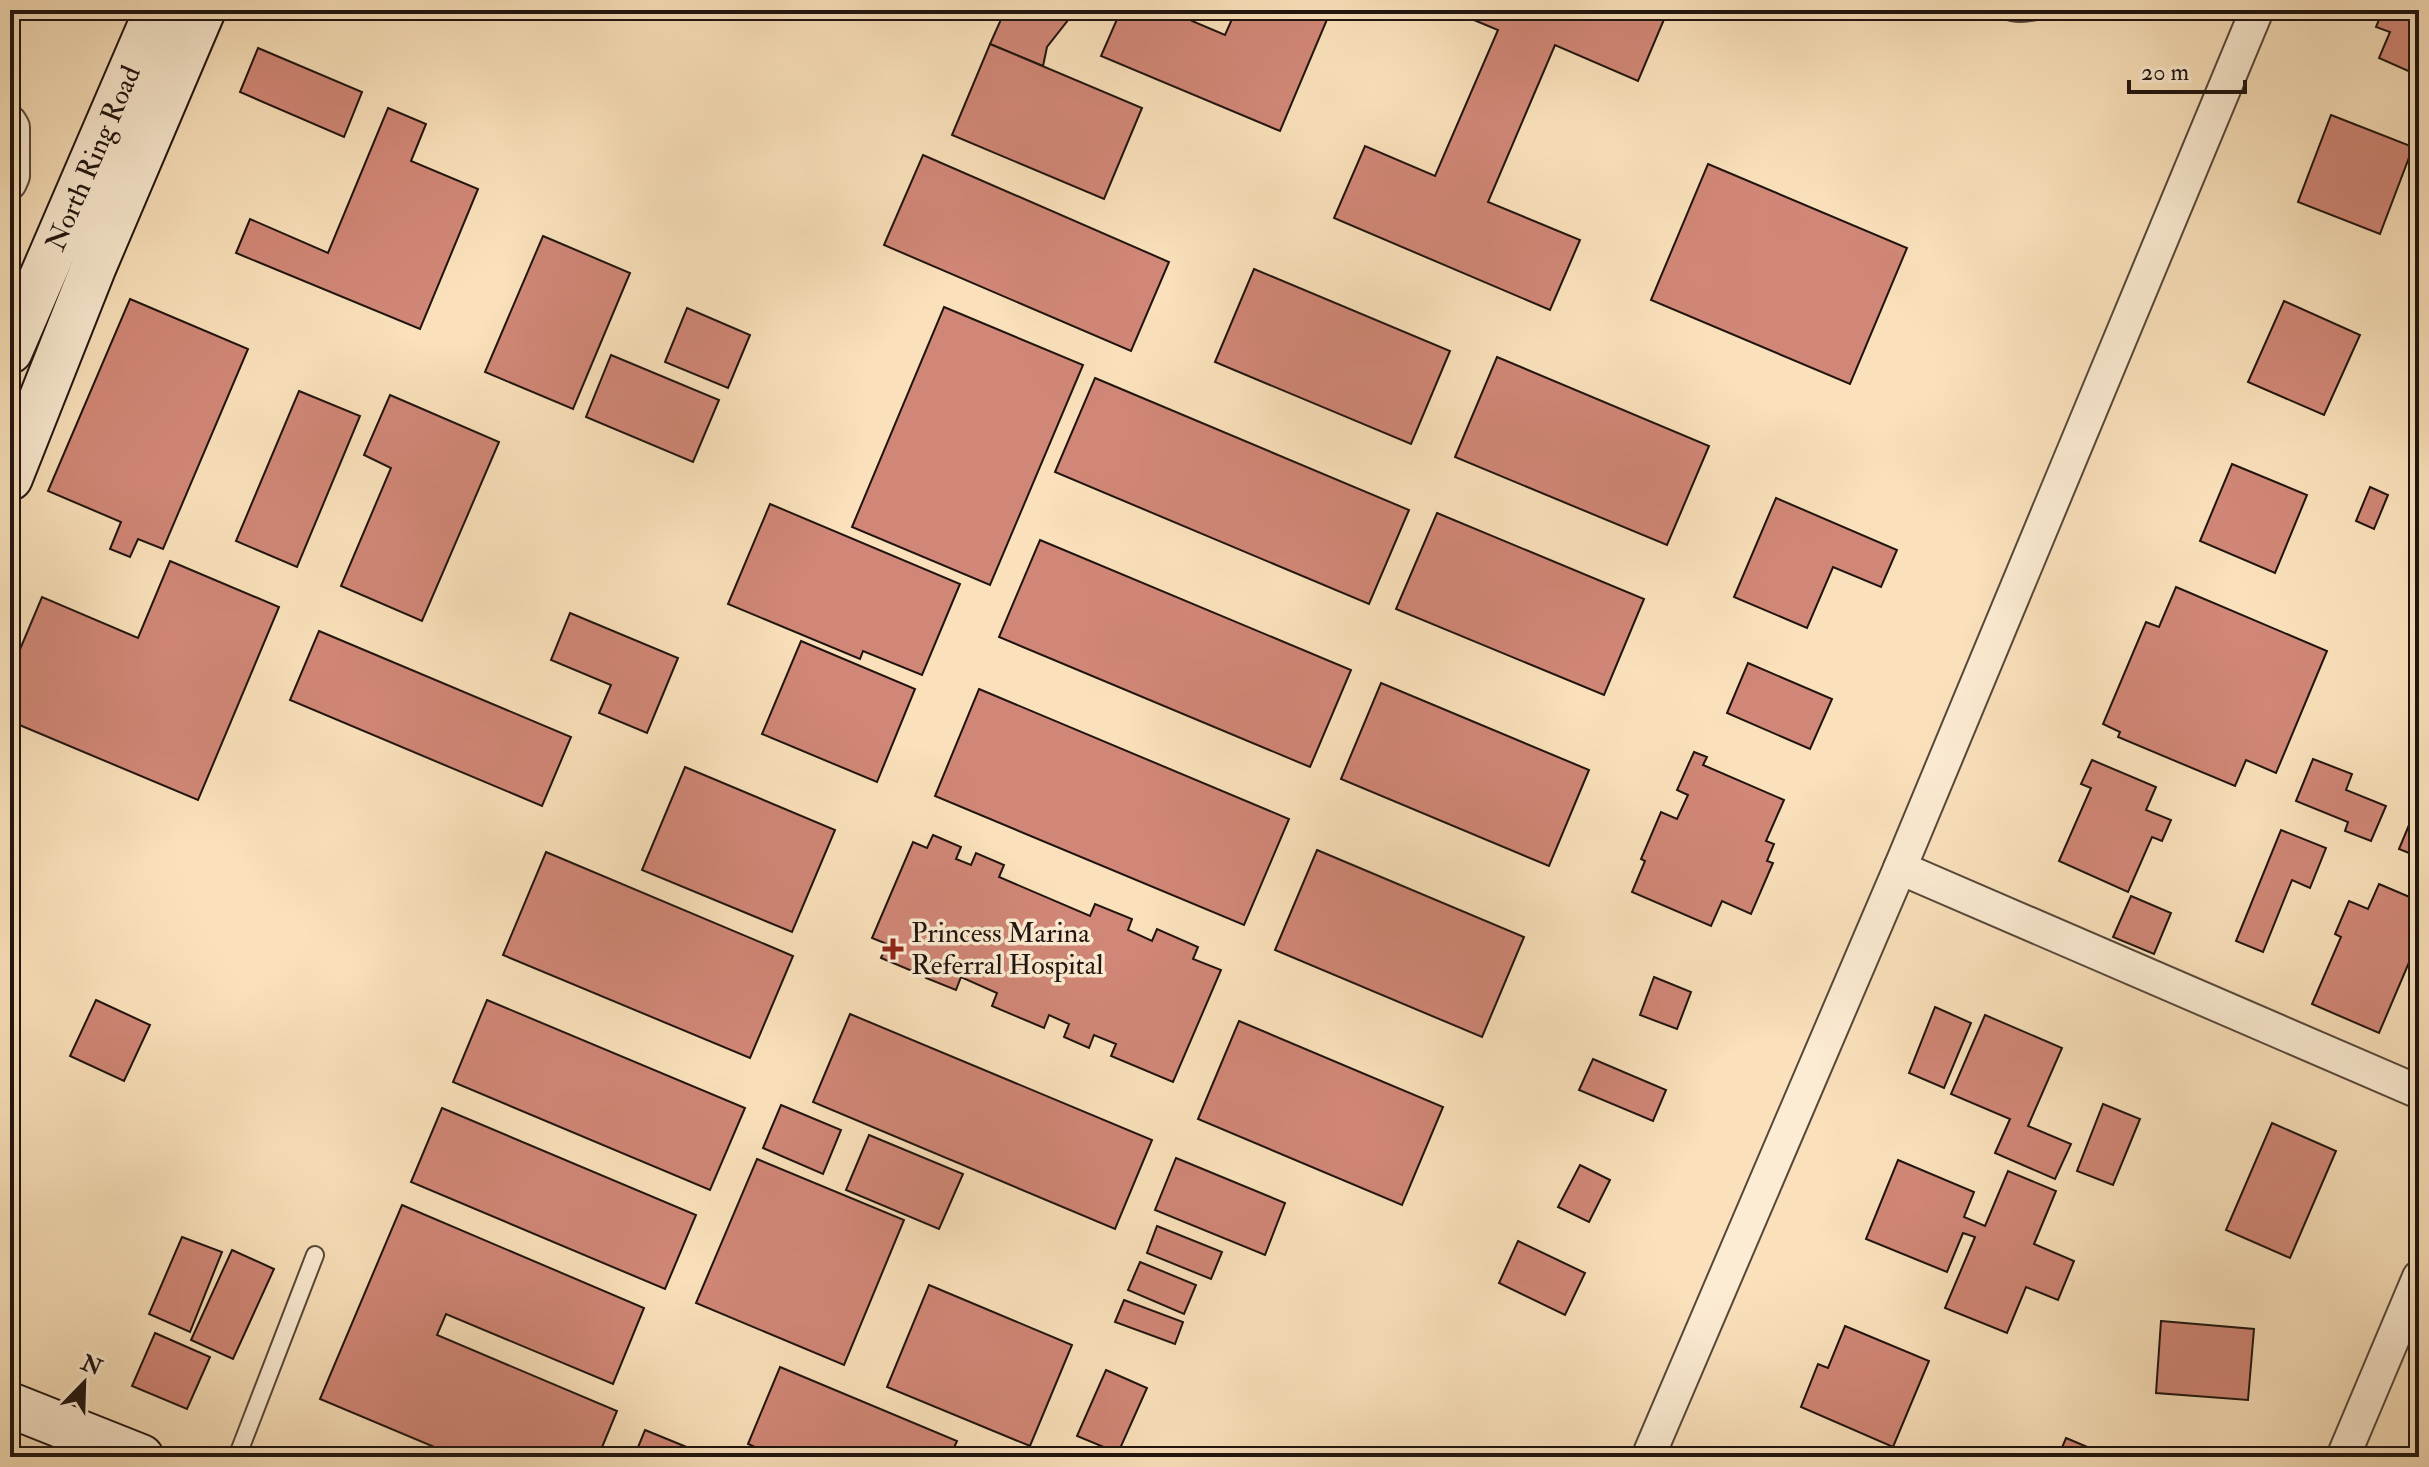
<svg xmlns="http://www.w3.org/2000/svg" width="2429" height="1467" viewBox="0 0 2429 1467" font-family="'IM FELL Double Pica',serif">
	<rect width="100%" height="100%" fill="#fae1bb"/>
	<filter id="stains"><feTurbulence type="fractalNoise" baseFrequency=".0025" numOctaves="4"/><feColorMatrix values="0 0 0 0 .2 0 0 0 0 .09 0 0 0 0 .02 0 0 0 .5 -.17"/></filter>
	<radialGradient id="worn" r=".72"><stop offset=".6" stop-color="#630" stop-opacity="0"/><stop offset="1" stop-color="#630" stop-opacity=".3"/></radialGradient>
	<g fill="#d18777" stroke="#1f140f" stroke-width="2">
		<path d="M991,10H1076L1047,47L1043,66L990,44L1003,15Z"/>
		<path d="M1121,10H1197L1192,21L1225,35L1236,10H1331L1280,131L1101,56Z"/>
		<path d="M1450,10H1668L1638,81L1555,45L1488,202L1580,240L1550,310L1334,218L1365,146L1435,176L1498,30Z"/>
		<path d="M2383,10H2419V65L2415,74L2379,58L2390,32L2376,27Z"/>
		<path d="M990,44L1142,108L1104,199L952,135Z"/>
		<path d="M258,48L362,92L344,137L240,92Z"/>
		<path d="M388,108L426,124L411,161L478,189L420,329L236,253L250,219L328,253Z"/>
		<path d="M2331,115L2413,147L2380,234L2298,202Z"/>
		<path d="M923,155L1169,262L1131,351L884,245Z"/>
		<path d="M1708,164L1907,248L1850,384L1651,300Z"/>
		<path d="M543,236L630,273L573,409L485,372Z"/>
		<path d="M1254,269L1450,351L1411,444L1215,362Z"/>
		<path d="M130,299L248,349L163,549L138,539L130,557L110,549L121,522L48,491Z"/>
		<path d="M2284,301L2360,335L2324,415L2248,382Z"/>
		<path d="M944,307L1083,365L990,585L852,527Z"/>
		<path d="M687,308L750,335L728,388L665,362Z"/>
		<path d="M611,355L719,400L693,462L586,417Z"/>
		<path d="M1497,357L1709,446L1667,545L1455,457Z"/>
		<path d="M1095,378L1409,510L1369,604L1055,472Z"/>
		<path d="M299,391L360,416L297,567L236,541Z"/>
		<path d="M390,395L499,442L422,621L341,586L391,468L364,455Z"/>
		<path d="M2232,464L2307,495L2275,573L2200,541Z"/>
		<path d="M2370,487L2388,495L2374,529L2356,521Z"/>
		<path d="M1776,498L1897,550L1881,587L1833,567L1807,628L1734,597Z"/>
		<path d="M770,504L960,584L922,675L863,651L860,659L728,604Z"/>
		<path d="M1437,513L1644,599L1604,695L1396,609Z"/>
		<path d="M1040,540L1351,670L1310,767L999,637Z"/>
		<path d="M170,561L279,607L198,800L10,721V673L42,597L138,638Z"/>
		<path d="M2176,587L2327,651L2276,773L2246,760L2235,786L2118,737L2120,732L2103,724L2146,622L2159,627Z"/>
		<path d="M570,613L678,658L647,733L599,713L611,685L551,660Z"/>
		<path d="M319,631L571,737L542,806L290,700Z"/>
		<path d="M801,641L915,689L877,782L762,734Z"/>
		<path d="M1748,663L1832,699L1810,749L1727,713Z"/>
		<path d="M1381,683L1589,770L1549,866L1341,779Z"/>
		<path d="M979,689L1289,819L1244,925L935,796Z"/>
		<path d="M1694,752L1707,757L1703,765L1784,800L1766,841L1774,844L1767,861L1773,863L1751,914L1722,901L1711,926L1632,892L1645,861L1641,859L1661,812L1677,819L1688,795L1677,790Z"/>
		<path d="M2313,759L2352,774L2346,790L2386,806L2371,841L2345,831L2348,822L2296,801Z"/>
		<path d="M2092,760L2156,787L2146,810L2171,820L2162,841L2152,837L2128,892L2059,861L2091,788L2081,784Z"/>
		<path d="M685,767L835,830L792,932L642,870Z"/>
		<path d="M2419,801V857L2399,849Z"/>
		<path d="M2281,830L2326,848L2310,888L2292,880L2263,952L2236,941Z"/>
		<path d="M933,835L961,847L956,859L971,865L976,853L1004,865L999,877L1090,916L1095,904L1132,919L1128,930L1152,941L1157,929L1198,947L1193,959L1221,970L1173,1082L1111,1056L1116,1044L1094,1035L1089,1048L1064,1037L1069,1024L1049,1015L1044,1028L992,1006L997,993L961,977L956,990L926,978L933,963L918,957L912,971L881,958L887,944L872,938L913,842L927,848Z"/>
		<path d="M1317,850L1524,937L1482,1037L1275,950Z"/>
		<path d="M546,852L793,956L750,1058L503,955Z"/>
		<path d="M2379,884L2419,901V939L2379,1033L2312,1004L2341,937L2335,934L2349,901L2368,909Z"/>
		<path d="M2131,896L2171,913L2154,954L2113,937Z"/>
		<path d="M1654,977L1691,992L1677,1029L1640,1015Z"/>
		<path d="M96,1000L150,1025L124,1081L70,1056Z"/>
		<path d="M487,1000L745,1108L710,1190L453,1082Z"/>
		<path d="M1935,1007L1971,1023L1944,1088L1909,1073Z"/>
		<path d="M850,1014L1152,1140L1115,1229L813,1102Z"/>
		<path d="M1985,1015L2062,1048L2028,1126L2071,1144L2055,1179L1995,1153L2010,1119L1951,1094Z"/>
		<path d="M1239,1021L1443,1107L1402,1205L1198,1119Z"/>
		<path d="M1593,1059L1666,1090L1653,1121L1579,1090Z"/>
		<path d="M2103,1104L2140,1119L2113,1185L2077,1171Z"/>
		<path d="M781,1105L841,1130L823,1174L763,1148Z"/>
		<path d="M442,1108L696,1215L665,1289L411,1182Z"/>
		<path d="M2272,1123L2336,1151L2290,1258L2226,1230Z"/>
		<path d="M869,1135L963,1174L939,1229L846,1190Z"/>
		<path d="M1176,1158L1285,1203L1265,1255L1155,1210Z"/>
		<path d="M757,1159L904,1220L844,1365L696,1303Z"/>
		<path d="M1898,1160L1974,1192L1964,1217L1985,1226L2008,1171L2056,1191L2034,1244L2074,1261L2058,1300L2026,1287L2007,1333L1945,1308L1975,1237L1963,1233L1947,1272L1866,1239Z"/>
		<path d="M1580,1165L1610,1180L1589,1222L1558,1207Z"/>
		<path d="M402,1205L644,1308L613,1384L446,1314L437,1335L617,1411L598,1457H458L320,1399Z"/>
		<path d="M1157,1226L1222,1252L1211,1279L1147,1253Z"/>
		<path d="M182,1237L222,1252L190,1332L149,1314Z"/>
		<path d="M1518,1241L1585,1273L1565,1315L1499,1283Z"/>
		<path d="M232,1250L274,1269L233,1359L191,1340Z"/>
		<path d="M1140,1262L1196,1285L1184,1314L1128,1290Z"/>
		<path d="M929,1285L1072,1345L1030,1446L887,1387Z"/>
		<path d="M1124,1300L1183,1322L1175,1344L1115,1322Z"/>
		<path d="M2161,1321L2254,1329L2248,1400L2156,1393Z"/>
		<path d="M1845,1326L1929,1361L1893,1447L1801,1407L1818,1364L1828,1368Z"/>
		<path d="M155,1333L210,1357L187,1409L132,1386Z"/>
		<path d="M780,1367L957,1441L950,1457H778L748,1444Z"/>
		<path d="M1106,1370L1147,1388L1118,1453L1077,1436Z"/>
		<path d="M645,1430L711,1457H634Z"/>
		<path d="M2066,1438L2111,1457H2058Z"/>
	</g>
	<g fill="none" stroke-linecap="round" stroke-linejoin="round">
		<defs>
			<g id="lane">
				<path d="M2005,10C2017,15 2029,13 2040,10"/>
				<path d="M237,1457L315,1255"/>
			</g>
			<g id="street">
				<path d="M10,122L13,127V176L10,183"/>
				<path d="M1900,868L2419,1092"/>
				<path d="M1648,1457L1900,868L2257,10"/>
				<path d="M2343,1457L2419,1277"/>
			</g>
			<g id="secondary">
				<path id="s1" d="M10,351L157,10"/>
				<path d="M10,478L94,266L203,10"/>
				<path d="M10,1405L141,1457"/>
			</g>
		</defs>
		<use href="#lane" stroke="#56473a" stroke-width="20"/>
		<use href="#street" stroke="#56473a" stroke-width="36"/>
		<use href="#secondary" stroke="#1f140f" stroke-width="48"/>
		<use href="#lane" stroke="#fcecd3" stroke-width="16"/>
		<use href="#street" stroke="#fcecd3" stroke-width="32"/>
		<use href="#secondary" stroke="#fcecd3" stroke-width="44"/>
	</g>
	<path fill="#8f2418" stroke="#fcecd3" stroke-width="3" d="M889 937h8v8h8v8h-8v8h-8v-8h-8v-8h8z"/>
	<g text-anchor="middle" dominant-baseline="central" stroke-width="7" stroke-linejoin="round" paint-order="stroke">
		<g font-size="28" fill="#1f140f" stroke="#fcecd3">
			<text stroke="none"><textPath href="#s1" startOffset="210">North Ring Road</textPath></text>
		</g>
		<g font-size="28" fill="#1f140f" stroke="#fcecd3" text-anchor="start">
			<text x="911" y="933">Princess Marina<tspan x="911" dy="32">Referral Hospital</tspan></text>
		</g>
	</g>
	<rect width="2429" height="1467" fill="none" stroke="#fae1bb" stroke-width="40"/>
	<rect x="12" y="12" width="2405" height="1443" fill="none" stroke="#1f140f" stroke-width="4"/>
	<rect x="20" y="20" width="2389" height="1427" fill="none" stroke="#1f140f" stroke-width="2"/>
	<g transform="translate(84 1383) rotate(23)" stroke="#fcecd3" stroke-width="6" paint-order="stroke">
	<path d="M0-6L14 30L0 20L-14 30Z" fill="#1f140f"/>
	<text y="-12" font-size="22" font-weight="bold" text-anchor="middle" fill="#1f140f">N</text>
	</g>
	<path d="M2129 80v12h116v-12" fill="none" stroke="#1f140f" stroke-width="4"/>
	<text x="2141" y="80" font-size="24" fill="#1f140f" stroke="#fcecd3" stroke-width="6" paint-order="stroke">20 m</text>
	<rect width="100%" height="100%" filter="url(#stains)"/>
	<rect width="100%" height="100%" fill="url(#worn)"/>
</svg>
